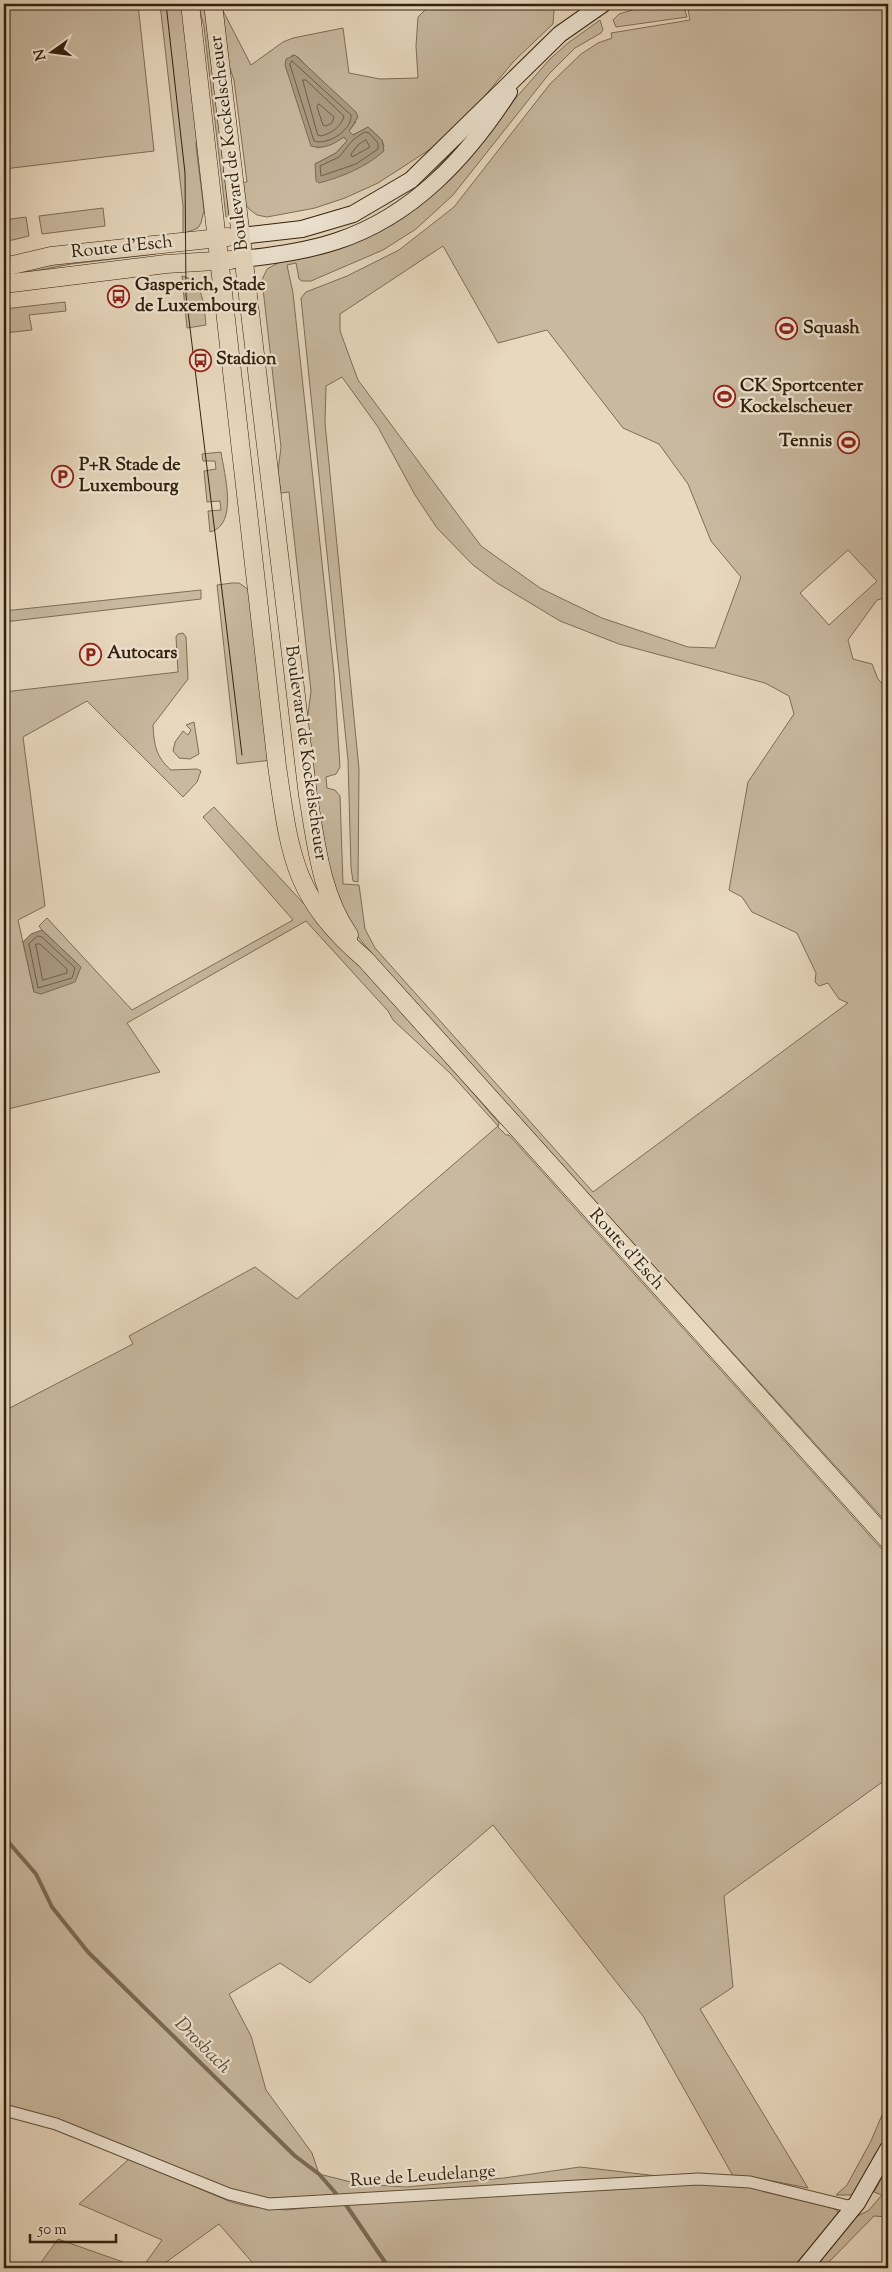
<svg xmlns="http://www.w3.org/2000/svg" width="892" height="2272" viewBox="0 0 892 2272" font-family="'Sorts Mill Goudy',serif">
	<rect width="100%" height="100%" fill="#e8d8be"/>
	<filter id="stains"><feTurbulence type="fractalNoise" baseFrequency=".004" numOctaves="4"/><feColorMatrix values="0 0 0 0 .2 0 0 0 0 .09 0 0 0 0 .02 0 0 0 .5 -.17"/></filter>
	<radialGradient id="worn" r=".72"><stop offset=".6" stop-color="#630" stop-opacity="0"/><stop offset="1" stop-color="#630" stop-opacity=".3"/></radialGradient>
	<g fill="#c9b9a0" stroke="#7e6d56" fill-rule="evenodd">
		<path d="M4,4H138L154,151L4,169Z"/>
		<path d="M160,4H185L198,117L196,146L204,210L201,223L198,228L183,234V206Z"/>
		<path d="M198,4H206L229,217H226L204,27Z"/>
		<path d="M456,4H550L554,11L553,24L514,61L458,128L432,148L378,183L345,198L315,208L267,217L257,215L249,209L244,202L240,183L247,182L234,80L227,60L221,7L251,65L283,42L293,38L343,28L349,73L380,79L418,78L416,46L418,17L429,6ZM292,55L298,57L356,122L349,131L353,135L368,127L382,140L384,146L315,164L336,153L347,141L344,137L329,145L317,148Z"/>
		<path d="M653,4H683L687,17L616,27L613,20L619,14Z"/>
		<path d="M687,4H888V589L887,597L877,600L848,640L853,659L872,664L878,679L888,690V1524L383,967L344,920L327,873L307,722L311,691L289,492L281,493L278,471L281,447L262,280L267,269L280,262L327,251L462,159L550,59L568,43L600,20L603,30L601,33L575,48L549,74L453,195L416,229L383,250L311,281H302L299,279L296,263L287,265L293,293L334,674L340,767L336,774L326,777L327,788L335,790L340,796L343,884L359,885L365,929L375,948L593,1192L848,1003L839,999L828,983L819,986L815,982L816,973L797,933L752,912L742,897L729,890L748,782L794,714L789,696L765,683L619,644L560,621L497,583L473,565L437,528L415,495L378,427L342,377L326,386L325,423L359,769L358,882L353,881L351,868L348,760L301,298L306,292L347,276L399,250L454,207L550,84L581,54L598,43L612,38L611,33L690,20ZM443,246L498,343L547,330L623,428L659,444L688,484L711,541L741,577L715,648L688,647L602,618L540,588L481,546L358,380L340,331V314ZM848,550L877,581L829,625L800,593Z"/>
		<path d="M103,208L105,226L42,234L39,216Z"/>
		<path d="M26,217L29,236L4,242V220Z"/>
		<path d="M156,250V254L71,264L4,277L29,266Z"/>
		<path d="M182,276C204,280 204,308 206,325L187,328Z"/>
		<path d="M65,302L66,311L29,315L32,330L4,333V309Z"/>
		<path d="M221,452C224,473 239,525 210,532L208,511L221,510L220,501L207,502L204,471L216,469L215,461H203L202,454Z"/>
		<path d="M232,583H239L249,590L272,760L237,764L217,585Z"/>
		<path d="M201,590V599L4,622V611Z"/>
		<path d="M183,633L186,637L188,679L153,725C154,745 156,757 171,770L197,769L201,771L197,782L183,797L87,701L23,737L45,906L18,920L34,992L81,967L42,930L39,926L47,918L132,1010L293,920L203,817L214,807L385,991L499,1123L498,1127L506,1135H509L888,1556V1778L724,1896L733,1987L700,2009L808,2188L752,2177L733,2176L643,2016L493,1825L310,1983L280,1963L229,1994L251,2036L266,2090L312,2153L319,2174L359,2184L406,2187L504,2178L580,2167L658,2176L263,2199L234,2192L4,2106V1411L133,1344L129,1336L255,1267L297,1299L498,1126L451,1074L393,1020L388,1011L306,921L127,1023L160,1072L4,1110V692L178,672L176,637L178,634Z"/>
		<path d="M194,722L199,754L190,759L179,758L173,751L175,742L183,731L188,735L191,730L186,725Z"/>
		<path d="M888,2101V2133L855,2195H836L847,2185L871,2141Z"/>
		<path d="M129,2159L231,2202L247,2206L286,2210L380,2200L645,2188L703,2182L750,2186L829,2207L837,2210L839,2215L792,2268H257L219,2224L158,2268H142L162,2240L79,2204Z"/>
		<path d="M888,2166V2217L874,2216L823,2268H815L857,2216L868,2211L882,2195L874,2192Z"/>
		<path d="M58,2239L140,2268H37Z"/>
	</g>
	<g fill="#aa9a82" stroke="#7a6a53">
		<path d="M295,55L356,112L358,117L349,131L353,135L368,127L382,140L384,151C366,167 342,177 319,183L316,181L315,164L336,153L347,141L344,137C334,144 323,150 311,146L285,65L286,59Z"/>
		<path d="M42,930L81,967L75,982L41,994L34,992L23,942L31,934Z"/>
	</g>
	<g fill="none" stroke-linecap="round" stroke-linejoin="round">
		<g stroke="#6e5e48" stroke-width="1">
			<path d="M292,61L351,115C353,129 328,146 314,141L290,65Z"/>
			<path d="M303,80H306L344,116C341,127 332,133 321,136L318,135Z"/>
			<path d="M319,104L334,117L332,123L326,126L323,125L317,107Z"/>
			<path d="M365,132L369,133L378,143V149L356,164L321,176L320,166L339,157L353,140Z"/>
			<path d="M366,140L370,147L352,157L351,154L358,145Z"/>
			<path d="M38,936L42,937L75,968L72,978L38,988L29,944Z"/>
			<path d="M36,944H40L67,969V973L43,980Z"/>
		</g>
		<g stroke="#7a6a53" stroke-width="4">
			<path d="M4,1837L36,1874L52,1907L88,1952L295,2156L319,2174L339,2197"/>
			<path d="M344,2202L389,2268"/>
		</g>
		<defs>
			<path id="street" d="M4,2110L56,2124L229,2194L269,2204L698,2179L750,2182L848,2206L857,2203"/>
			<g id="secondary">
				<path d="M241,236L302,229L353,214L411,180L560,34L603,4"/>
				<path d="M244,259C275,255 307,251 337,241C413,216 467,157 509,92"/>
				<path d="M804,2268L857,2203L888,2149"/>
			</g>
			<g id="primary">
				<path d="M190,4L277,766C290,855 293,897 365,959L888,1540"/>
				<path d="M213,4L308,796C316,843 321,895 349,935"/>
				<path d="M4,267L51,256L228,237"/>
				<path d="M4,284L166,264L231,260"/>
			</g>
		</defs>
		<use href="#street" stroke="#604f39" stroke-width="13"/>
		<use href="#secondary" stroke="#32210d" stroke-width="18"/>
		<use href="#primary" stroke="#32210d" stroke-width="19"/>
		<use href="#street" stroke="#f0e6d5" stroke-width="11"/>
		<use href="#secondary" stroke="#f0e6d5" stroke-width="16"/>
		<use href="#primary" stroke="#e8d8be" stroke-width="18"/>
		<path stroke="#32210d" stroke-width="1" d="M166,4L185,173L186,295L242,755"/>
	</g>
	<defs>
		<symbol id="bus-ring" viewBox="-11 -11 22 22"><circle r="9.5" fill="#f0e6d5" stroke="#8f2418" stroke-width="1.5"/><path d="M-5-6H5V4H4V6H2V4H-2V6H-4V4H-5ZM-3.5-4V0h7V-4ZM-3.5 1.2v1.5H-2V1.2ZM2 1.2v1.5H3.5V1.2Z" fill="#8f2418"/></symbol>
		<symbol id="stadium-ring" viewBox="-11 -11 22 22"><circle r="9.5" fill="#f0e6d5" stroke="#8f2418" stroke-width="1.5"/><path d="M0-5a6.5 5 0 1 0 0 10a6.5 5 0 1 0 0-10ZM-3.5-1.8h7v3.6h-7Z" fill="#8f2418"/></symbol>
		<symbol id="parking-ring" viewBox="-11 -11 22 22"><circle r="9.5" fill="#f0e6d5" stroke="#8f2418" stroke-width="1.5"/><path d="M-3.5-5.5H1a3.5 3.5 0 0 1 0 7H-1V5.5H-3.5ZM-1-3.4V-.6H.8a1.4 1.4 0 0 0 0-2.8Z" fill="#8f2418"/></symbol>
	</defs>
	<g fill-rule="evenodd">
		<use href="#bus-ring" x="106" y="284" width="25" height="25"/>
		<use href="#stadium-ring" x="774" y="316" width="25" height="25"/>
		<use href="#bus-ring" x="188" y="348" width="25" height="25"/>
		<use href="#stadium-ring" x="712" y="384" width="25" height="25"/>
		<use href="#stadium-ring" x="836" y="430" width="25" height="25"/>
		<use href="#parking-ring" x="50" y="464" width="25" height="25"/>
		<use href="#parking-ring" x="78" y="642" width="25" height="25"/>
	</g>
	<g text-anchor="middle" dominant-baseline="central" stroke-width="4.5" stroke-linejoin="round" paint-order="stroke">
		<g font-size="18" fill="#32210d" stroke="#f0e6d5">
			<text transform="translate(230 143) rotate(-97)">Boulevard de Kockelscheuer</text>
			<text transform="translate(122 248) rotate(-6)">Route d'Esch</text>
			<text transform="translate(305 753) rotate(82)">Boulevard de Kockelscheuer</text>
			<text transform="translate(626 1250) rotate(48)">Route d'Esch</text>
			<text transform="translate(423 2177) rotate(-4)">Rue de Leudelange</text>
		</g>
		<g font-size="18" font-weight="bold" fill="#32210d" stroke="#f0e6d5" text-anchor="start">
			<text x="135" y="286">Gasperich, Stade<tspan x="135" dy="21">de Luxembourg</tspan></text>
			<text x="803" y="329">Squash</text>
			<text x="216" y="360">Stadion</text>
			<text x="740" y="387">CK Sportcenter<tspan x="740" dy="21">Kockelscheuer</tspan></text>
			<text x="832" y="442" text-anchor="end">Tennis</text>
			<text x="79" y="466">P+R Stade de<tspan x="79" dy="21">Luxembourg</tspan></text>
			<text x="107" y="654">Autocars</text>
		</g>
		<g font-size="19" font-style="italic" fill="#5c4b36" stroke="#f0e6d5">
			<text transform="translate(202 2046) rotate(45)">Drosbach</text>
		</g>
	</g>
	<rect width="892" height="2272" fill="none" stroke="#e8d8be" stroke-width="20"/>
	<rect x="5" y="5" width="882" height="2262" fill="none" stroke="#32210d" stroke-width="2.5"/>
	<rect x="10" y="10" width="872" height="2252" fill="none" stroke="#32210d"/>
	<g transform="translate(52 52) rotate(256)" stroke="#f0e6d5" stroke-width="4" paint-order="stroke">
	<path d="M0-4L9 19L0 12L-9 19Z" fill="#32210d"/>
	<text y="-8" font-size="14" font-weight="bold" text-anchor="middle" fill="#32210d">N</text>
	</g>
	<path d="M30 2234v8h86v-8" fill="none" stroke="#32210d" stroke-width="2.5"/>
	<text x="38" y="2234" font-size="15" fill="#32210d" stroke="#f0e6d5" stroke-width="4" paint-order="stroke">50 m</text>
	<rect width="100%" height="100%" filter="url(#stains)"/>
	<rect width="100%" height="100%" fill="url(#worn)"/>
</svg>
